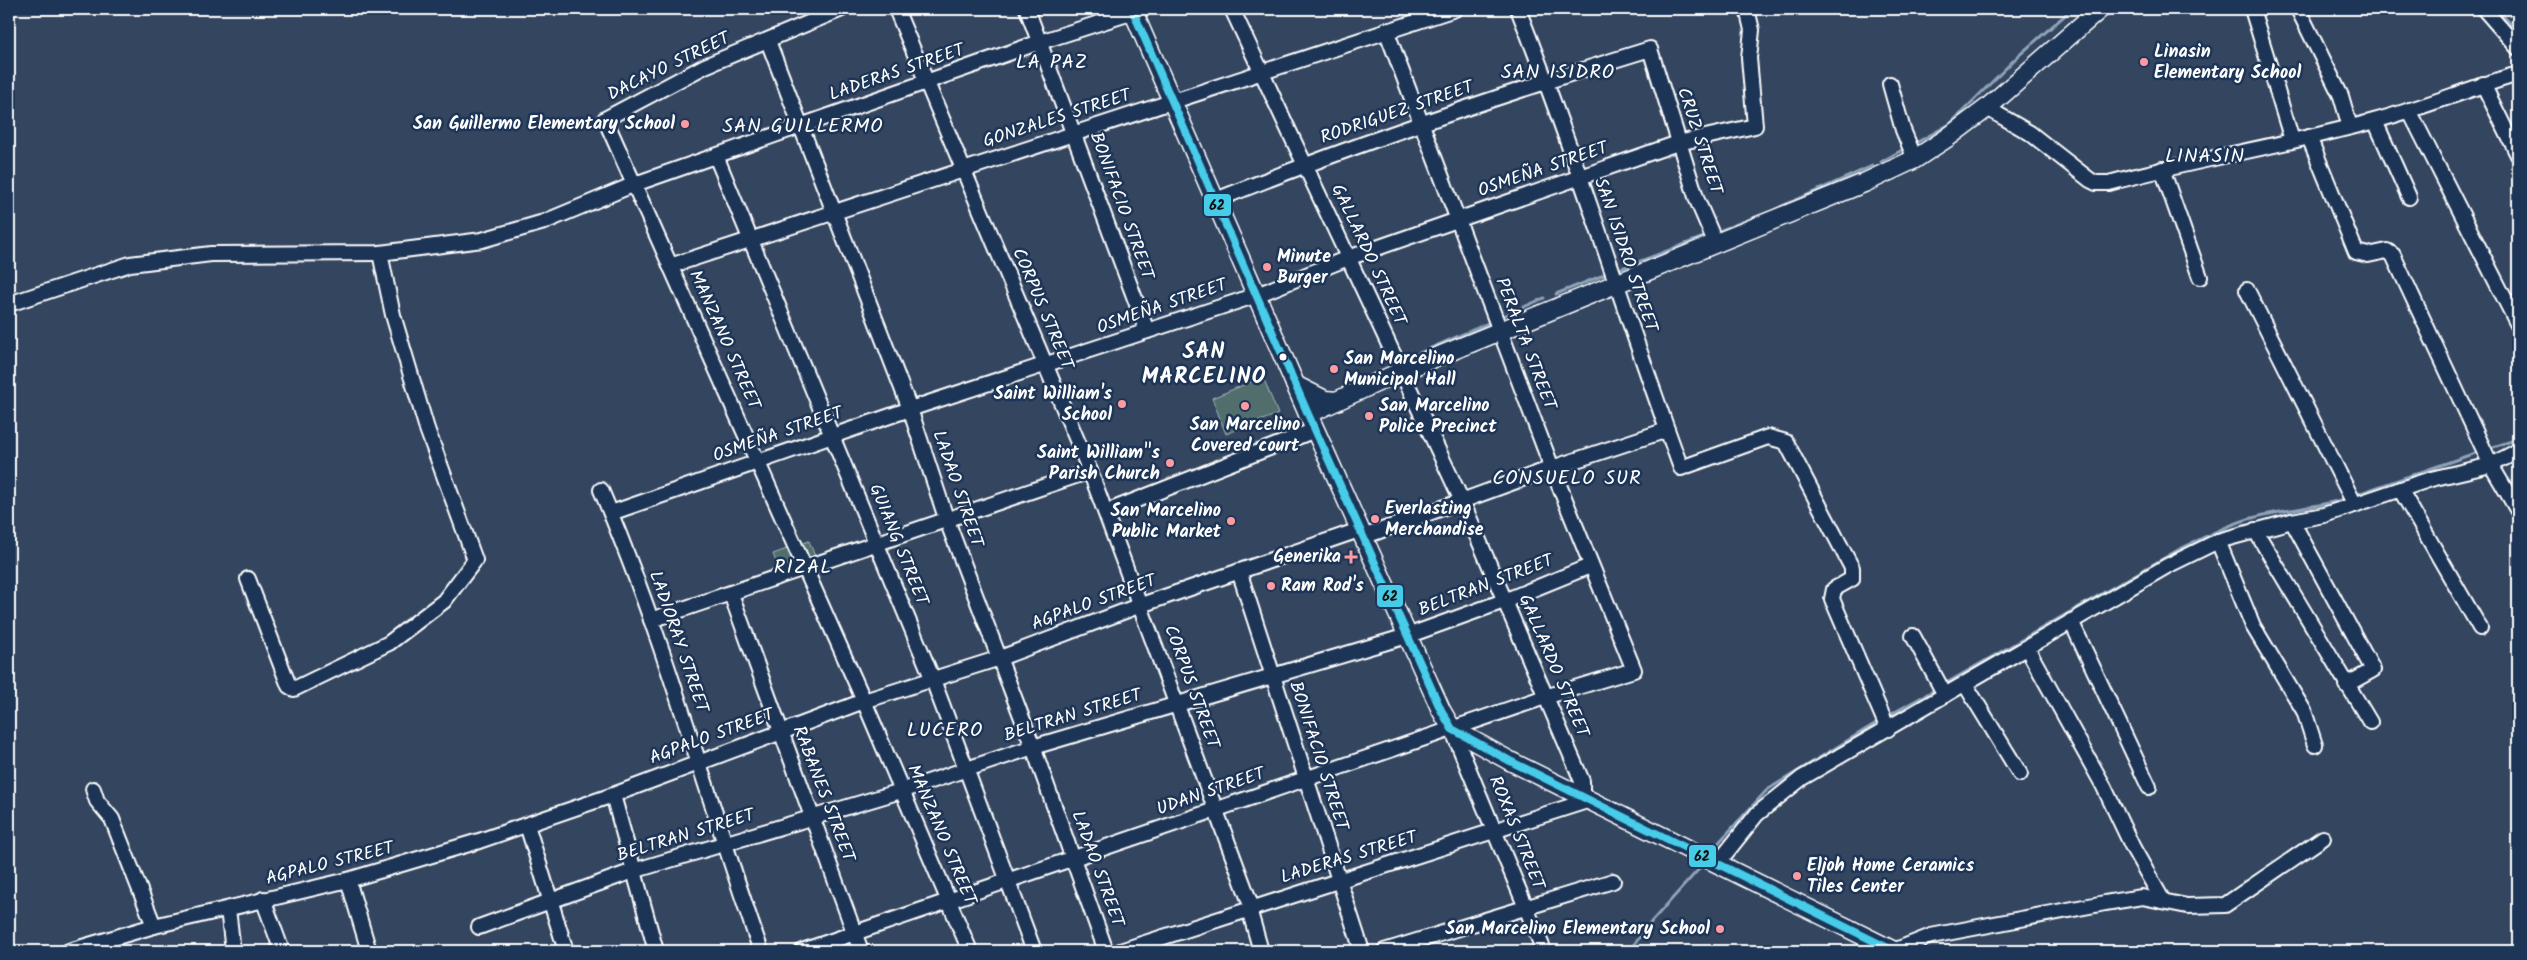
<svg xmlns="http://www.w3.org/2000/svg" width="2527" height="960" viewBox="0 0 2527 960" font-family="Kalam,sans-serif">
	<rect width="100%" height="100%" fill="#34455f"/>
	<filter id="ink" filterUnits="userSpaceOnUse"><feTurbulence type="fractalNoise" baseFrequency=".02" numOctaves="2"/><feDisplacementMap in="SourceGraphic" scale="10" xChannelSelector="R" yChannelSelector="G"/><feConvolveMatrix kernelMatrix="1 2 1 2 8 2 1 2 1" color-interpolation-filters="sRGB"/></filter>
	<g filter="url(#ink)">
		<g fill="#516e6d" stroke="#a8b6b6">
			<path d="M1263,377L1278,414L1226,434L1212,398Z"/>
			<path d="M809,541L816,559L780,573L773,554Z"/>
		</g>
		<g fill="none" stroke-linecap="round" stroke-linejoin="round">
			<g stroke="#8ea3b8" stroke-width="3">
				<path d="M2497,9L2518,32"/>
				<path d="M1914,144L1950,124L2017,57L2072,9"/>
				<path d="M1881,162L1902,150"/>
				<path d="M1716,232L1769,212L1872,166"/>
				<path d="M1617,270L1709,235"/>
				<path d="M1556,294L1609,273"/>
				<path d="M1499,318L1544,298"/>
				<path d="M1406,359L1491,322"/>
				<path d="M2487,449L2518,439"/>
				<path d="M2355,495L2481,451"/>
				<path d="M1943,685L2178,550C2203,538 2228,524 2256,517C2286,509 2317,508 2347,498"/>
				<path d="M1886,717L1938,688"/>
				<path d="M1711,851L1767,790L1881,720"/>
				<path d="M1629,951L1652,921L1699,869"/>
			</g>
			<defs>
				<g id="minor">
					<path d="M842,9L705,66L605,119L864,701L970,951"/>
					<path d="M896,9L1090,471L1252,908"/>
					<path d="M1027,9L1147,331"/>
					<path d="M1232,9L1462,501L1582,781V795"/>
					<path d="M1518,9C1578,160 1625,316 1681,468L1768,437L1786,442L1852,568V579L1834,589L1832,599L1888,729"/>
					<path d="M2252,9L2292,140"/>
					<path d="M2298,9L2341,96L2350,127"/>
					<path d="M2484,9L2518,48"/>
					<path d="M768,41L910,409L946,518L1033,747L1106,951"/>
					<path d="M1890,84L1903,130L1915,159"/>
					<path d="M2483,84L2518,155"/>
					<path d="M1987,108L2030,133L2090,180L2096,183H2109C2197,159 2287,145 2374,121C2423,108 2470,88 2518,74"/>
					<path d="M2409,110L2518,325"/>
					<path d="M2375,121L2409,197"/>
					<path d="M2309,137L2356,252L2368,255L2387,251L2393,255L2491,465L2518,511"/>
					<path d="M716,156L933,680L1034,951"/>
					<path d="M2162,169L2200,277"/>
					<path d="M1216,200C1358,143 1503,94 1650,49L1697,200L1716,244"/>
					<path d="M670,266L1455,9"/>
					<path d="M2247,290L2355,505"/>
					<path d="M9,304L130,264L211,254L380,253L482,240L544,222L635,184L1040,42L1143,9"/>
					<path d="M2400,489L2480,628"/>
					<path d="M601,490C665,640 707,798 761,951"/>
					<path d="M1106,512L1315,430"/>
					<path d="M611,513L910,409L1257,295L1348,258L1678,143L1755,126L1749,58L1752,30L1747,9"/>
					<path d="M2292,521L2373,670L2346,685"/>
					<path d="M2255,530L2370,722"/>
					<path d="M1363,537L1552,468L1667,430"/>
					<path d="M2218,541L2253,626L2304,711L2315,745"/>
					<path d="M1239,571L1362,951"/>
					<path d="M248,579L289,686L294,689L389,643L444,601L475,560L427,429L393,315L380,253"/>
					<path d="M731,594L861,951"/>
					<path d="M651,620L1090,471"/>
					<path d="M2071,621L2149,787"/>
					<path d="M1913,636L1945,695"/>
					<path d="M2027,648L2103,785L2133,848L2163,901"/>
					<path d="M1965,684L2020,774"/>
					<path d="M1452,729L1544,951"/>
					<path d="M93,789L97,801L112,819L154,926"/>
					<path d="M613,795L656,951"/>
					<path d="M527,825L566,951"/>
					<path d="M1718,863L1757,814L1802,778L2167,566L2218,541L2292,521L2324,515L2431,479L2491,465L2518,451"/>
					<path d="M348,880L369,951"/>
					<path d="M263,899L282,951"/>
					<path d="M228,909L233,951"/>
					<path d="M1249,909L1261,951"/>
					<path d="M479,927L633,871L901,791L1033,747L1407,636L1504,601L1590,566"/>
					<path d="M69,951L154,926L348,880L479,841L613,795L864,701L1000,658L1141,605L1359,530"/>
					<path d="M802,951L1545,697L1634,670L1552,468L1386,30"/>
					<path d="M1120,951L1590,800"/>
					<path d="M1384,951L1613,881"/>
					<path d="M1893,951L1931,936L2105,903L2142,897L2187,906L2225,905L2323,838"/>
				</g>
				<g id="major">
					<path d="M1132,9L1308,414L1441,710L1452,729L1510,761L1894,951"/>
					<path d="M1295,385L1325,400L1337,401"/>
					<path d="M1308,414L1402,371L1864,183L1915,159L1947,138L1987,108L2100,9"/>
				</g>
			</defs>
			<use href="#minor" stroke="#fff" stroke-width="18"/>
			<use href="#major" stroke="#fff" stroke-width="21"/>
			<use href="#minor" stroke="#1d3557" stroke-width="14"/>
			<use href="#major" stroke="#1d3557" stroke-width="18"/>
			<defs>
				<path id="bus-1" d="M1132,9L1308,414L1441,710L1452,729L1510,761L1894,951"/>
			</defs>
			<use href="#bus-1" stroke="#1d3557" stroke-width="11"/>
			<use href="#bus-1" stroke="#46cce9" stroke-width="8"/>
		</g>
	</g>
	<g fill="#ff9aa2" stroke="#1d3557" stroke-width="2">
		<circle cx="2144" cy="62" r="5"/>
		<circle cx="685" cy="124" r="5"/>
		<circle cx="1267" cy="267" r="5"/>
		<circle cx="1334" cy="369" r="5"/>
		<circle cx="1122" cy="404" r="5"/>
		<circle cx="1245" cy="406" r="5"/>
		<circle cx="1369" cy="416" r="5"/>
		<circle cx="1170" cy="463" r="5"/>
		<circle cx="1375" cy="519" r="5"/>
		<circle cx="1231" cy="521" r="5"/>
		<path d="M1348.5 549.5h5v5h5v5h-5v5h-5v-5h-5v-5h5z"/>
		<circle cx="1271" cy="586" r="5"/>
		<circle cx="1797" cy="876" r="5"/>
		<circle cx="1720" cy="929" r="5"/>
	</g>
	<circle fill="#fff" stroke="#1d3557" stroke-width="2" cx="1283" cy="357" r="4.5"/>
	<g text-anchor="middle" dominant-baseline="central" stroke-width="5" stroke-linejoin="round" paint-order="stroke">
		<g font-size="18" font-weight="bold" fill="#fff" stroke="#1d3557" text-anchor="start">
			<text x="2154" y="52">Linasin<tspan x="2154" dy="21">Elementary School</tspan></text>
			<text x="675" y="124" text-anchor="end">San Guillermo Elementary School</text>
			<text x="1277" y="257">Minute<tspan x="1277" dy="21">Burger</tspan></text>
			<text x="1344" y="359">San Marcelino<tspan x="1344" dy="21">Municipal Hall</tspan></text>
			<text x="1112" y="394" text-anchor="end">Saint William's<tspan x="1112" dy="21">School</tspan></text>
			<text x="1379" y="406">San Marcelino<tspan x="1379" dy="21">Police Precinct</tspan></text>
			<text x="1245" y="425" text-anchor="middle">San Marcelino<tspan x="1245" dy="21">Covered court</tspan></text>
			<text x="1160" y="453" text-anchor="end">Saint William"s<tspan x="1160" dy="21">Parish Church</tspan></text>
			<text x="1385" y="509">Everlasting<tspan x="1385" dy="21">Merchandise</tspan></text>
			<text x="1221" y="511" text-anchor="end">San Marcelino<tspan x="1221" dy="21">Public Market</tspan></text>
			<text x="1341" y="557" text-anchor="end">Generika</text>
			<text x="1281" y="586">Ram Rod's</text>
			<text x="1807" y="866">Eljoh Home Ceramics<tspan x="1807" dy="21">Tiles Center</tspan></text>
			<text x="1710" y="929" text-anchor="end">San Marcelino Elementary School</text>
		</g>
		<g font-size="18" fill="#fff" stroke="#1d3557">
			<text transform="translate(669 67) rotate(-26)">DACAYO STREET</text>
			<text transform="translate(897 73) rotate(-19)">LADERAS STREET</text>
			<text transform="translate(1397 113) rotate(-19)">RODRIGUEZ STREET</text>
			<text transform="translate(1057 119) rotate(-18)">GONZALES STREET</text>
			<text transform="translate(1699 141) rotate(72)">CRUZ STREET</text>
			<text transform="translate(1543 170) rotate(-19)">OSMEÑA STREET</text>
			<text transform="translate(1121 206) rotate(70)">BONIFACIO STREET</text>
			<text transform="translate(1368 255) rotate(65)">GALLARDO STREET</text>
			<text transform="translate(1625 255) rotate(71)">SAN ISIDRO STREET</text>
			<text transform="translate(1162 307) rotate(-19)">OSMEÑA STREET</text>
			<text transform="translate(1042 309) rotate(67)">CORPUS STREET</text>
			<text transform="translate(724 340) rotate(66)">MANZANO STREET</text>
			<text transform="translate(1525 344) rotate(69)">PERALTA STREET</text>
			<text transform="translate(778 435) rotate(-19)">OSMEÑA STREET</text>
			<text transform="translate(957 489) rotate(71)">LADAO STREET</text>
			<text transform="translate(898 545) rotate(68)">GUIANG STREET</text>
			<text transform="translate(1486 586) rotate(-21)">BELTRAN STREET</text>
			<text transform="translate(1094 603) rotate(-20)">AGPALO STREET</text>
			<text transform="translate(678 642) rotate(71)">LADIORAY STREET</text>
			<text transform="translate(1553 666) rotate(67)">GALLARDO STREET</text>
			<text transform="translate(1191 687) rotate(70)">CORPUS STREET</text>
			<text transform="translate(1073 716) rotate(-17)">BELTRAN STREET</text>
			<text transform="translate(712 737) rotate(-20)">AGPALO STREET</text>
			<text transform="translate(1318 756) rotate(72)">BONIFACIO STREET</text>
			<text transform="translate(1211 792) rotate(-19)">UDAN STREET</text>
			<text transform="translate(823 794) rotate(69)">RABANES STREET</text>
			<text transform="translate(1516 833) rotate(68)">ROXAS STREET</text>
			<text transform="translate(941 835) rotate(67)">MANZANO STREET</text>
			<text transform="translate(686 836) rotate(-17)">BELTRAN STREET</text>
			<text transform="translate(1349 858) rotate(-17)">LADERAS STREET</text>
			<text transform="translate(330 864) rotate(-14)">AGPALO STREET</text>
			<text transform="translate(1097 869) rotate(70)">LADAO STREET</text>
		</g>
		<g font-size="20" letter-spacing="1" fill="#fff" stroke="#1d3557">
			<text x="1052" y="63">LA PAZ</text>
			<text x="1558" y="73">SAN ISIDRO</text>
			<text x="803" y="127">SAN GUILLERMO</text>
			<text x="2205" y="157">LINASIN</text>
			<text x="1567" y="479">CONSUELO SUR</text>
			<text x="803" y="568">RIZAL</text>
			<text x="945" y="731">LUCERO</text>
		</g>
		<g font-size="22" font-weight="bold" letter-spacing="1" fill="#fff" stroke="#1d3557">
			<text x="1204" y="352">SAN<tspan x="1204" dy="25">MARCELINO</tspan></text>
		</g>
	</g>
	<g stroke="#1d3557" stroke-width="2">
		<rect x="1203" y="193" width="29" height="24" rx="5" fill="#46cce9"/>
		<rect x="1376" y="584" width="28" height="24" rx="5" fill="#46cce9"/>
		<rect x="1688" y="844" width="29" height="24" rx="5" fill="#46cce9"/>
	</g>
	<g font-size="14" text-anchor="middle" font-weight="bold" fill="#111">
		<text x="1217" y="210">62</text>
		<text x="1390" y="601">62</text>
		<text x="1702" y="861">62</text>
	</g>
	<rect width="2527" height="960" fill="none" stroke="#1d3557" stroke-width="30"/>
	<rect x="15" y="15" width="2497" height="930" fill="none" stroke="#fff" stroke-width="2" filter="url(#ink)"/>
</svg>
